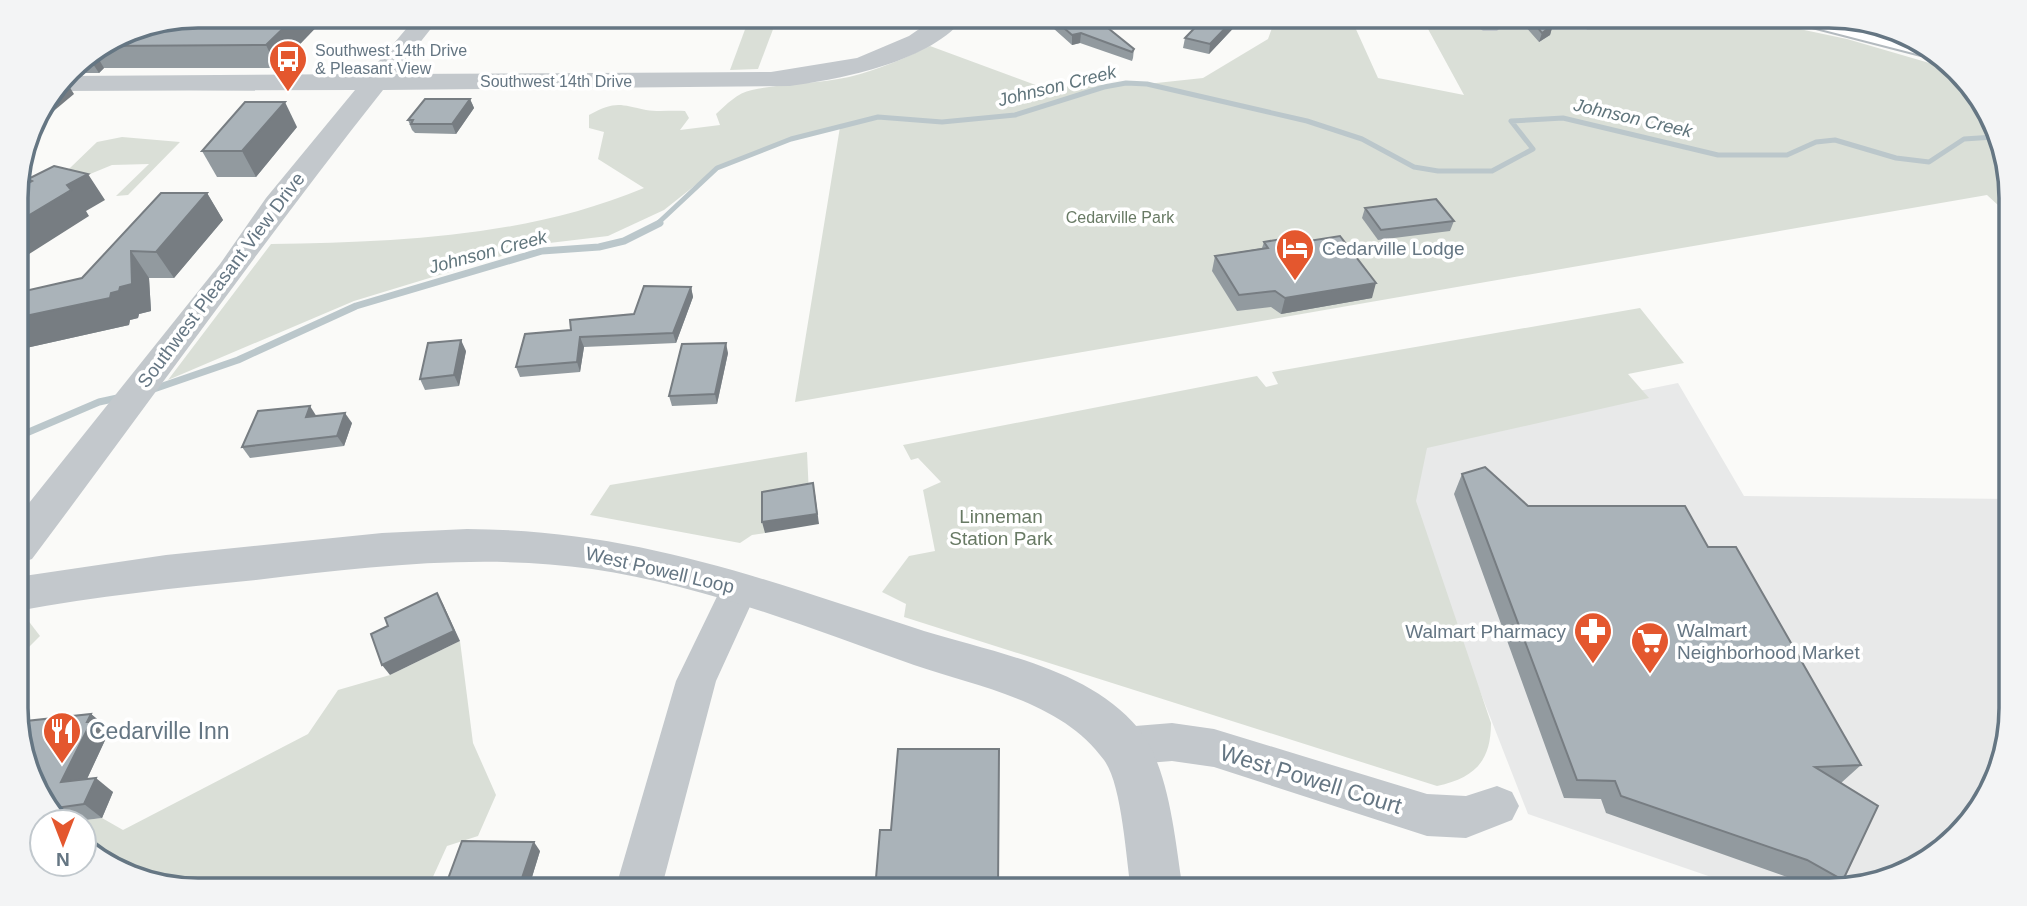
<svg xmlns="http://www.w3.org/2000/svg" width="2027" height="906" viewBox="0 0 2027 906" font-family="Helvetica,sans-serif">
	<rect width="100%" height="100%" fill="#fafaf8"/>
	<path fill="#e8e9e9" d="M1678,383L1744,496L2011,499V708L1997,778L1931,859L1841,890H1749L1528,814L1383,443Z"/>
	<g fill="#dadfd7">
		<path d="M750,16H778L758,69L730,70Z"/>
		<path d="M1265,16H1350L1378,78L1464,95L1428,29L1587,30L1577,16H1737L1847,39L1950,69L1974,87L2010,175V204L1999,206L1987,195L795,402L840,127L791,139L717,168L664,210L608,236L541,244L354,301L168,380L271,244C396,242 527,237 644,188L598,159L604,132L589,128V115C615,101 619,104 646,110C658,112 673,110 685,111L689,118L680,130L720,125L716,114C727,104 737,93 752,90C783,83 817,84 849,77C877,70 904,59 930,46L1041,87L1147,84L1203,78L1268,39L1272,28Z"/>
		<path d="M122,137L180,142L128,195L116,196L149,164L112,165L44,193L97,142Z"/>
		<path d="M1640,308L1684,363L1628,374L1649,398L1427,448L1416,501L1491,723C1491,762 1474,778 1437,786L904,617L906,604L882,592L909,556L935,551L923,490L941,482L918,458L911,460L903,445L1257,376L1266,387L1278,384L1272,372Z"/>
		<path d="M807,452L809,495L765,533L752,535L740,543L590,515L610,485Z"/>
		<path d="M27,619L40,636L17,659V621Z"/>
		<path d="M460,641L473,743L496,795L478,836L447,846L427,890H198L128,876L84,842V822H70L102,818L123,830L308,734L338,690L390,675Z"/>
	</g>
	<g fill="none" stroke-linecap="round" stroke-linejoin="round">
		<path stroke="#bbc7cb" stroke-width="5" d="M656,225L717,168L791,139L878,117L942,122L1015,115L1104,87L1126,83L1147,84L1307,121L1362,139L1414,167L1438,171H1492L1533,149L1511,121L1563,118L1718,155H1787L1816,142L1835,140L1896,158L1929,162L1964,139L1994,137"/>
		<g stroke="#bbc7cb" stroke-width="7">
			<path d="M148,391L238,360L356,306L542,251L599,247L624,241L660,223"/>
			<path d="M17,437L99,402L122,397"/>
		</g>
		<defs>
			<path id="secondary" d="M1785,16H1825L1907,36L1929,53L1921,55L1789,21Z"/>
		</defs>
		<use href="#secondary" stroke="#b3babf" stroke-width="4"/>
		<g fill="#c3c8cc" fill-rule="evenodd">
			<path d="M1135,16H1156L1159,21L1149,27L1142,25Z"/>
			<path d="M1465,16H1488L1501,27L1497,31H1483Z"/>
			<path d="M739,574L752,578L758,589L716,681L661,890H615L676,681L726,578Z"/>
			<path d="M1172,723L1214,729L1427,794L1466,796L1497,786L1512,792L1519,806L1512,820L1466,838L1427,836L1214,767L1172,761L1123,765L1108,759L1102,746L1108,733L1123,727Z"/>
		</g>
		<g fill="#c3c8cc" fill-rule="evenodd">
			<path d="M417,16H441L395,74L771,72L857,58L909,36L938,16H965C934,61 841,79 790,86L383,90C262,243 149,403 32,559L17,564V518L220,264L266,198L355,90L55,91L66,76L368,74Z"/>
			<path d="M467,529C638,530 765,580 924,631C995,653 1088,668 1138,728C1170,767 1175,842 1183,890H1131C1126,859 1122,784 1104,760C1062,701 978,687 914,665C809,628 703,585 592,569C479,553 368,567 256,580C176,588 96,596 17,611V577L166,555L382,533Z"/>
		</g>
		<use href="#secondary" fill="#fff" fill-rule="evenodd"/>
	</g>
	<g fill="#929a9f">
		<path d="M198,16H327L277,68H104L99,73H68L78,61L129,29Z"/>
		<path d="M1001,16H1093L1134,49L1133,58L1132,61L1080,43L1072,45L1044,20L1022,29Z"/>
		<path d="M1197,16H1241V20L1209,54L1183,48L1185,38L1202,20Z"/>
		<path d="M1516,16H1563L1564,17L1561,26L1552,27L1550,35L1539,42Z"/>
		<path d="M470,99L474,108L456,134L415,133L412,130L408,120Z"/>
		<path d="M297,127L256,177H217L202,151Z"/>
		<path d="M207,193L223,220L174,278H149L151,311L139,314L138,318L130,320L129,325L17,350L16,293L82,278Z"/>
		<path d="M1365,208L1454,221L1450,231L1378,240L1362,218Z"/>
		<path d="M1309,241L1372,298L1281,314L1271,307L1237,311L1212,271L1215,256L1262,248L1264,242Z"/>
		<path d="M691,287L693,297L676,343L584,347L580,372L520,377L516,367L571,330L634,314Z"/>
		<path d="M466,351L459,386L425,390L420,379Z"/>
		<path d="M728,353L717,404L672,406L669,396Z"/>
		<path d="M316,416L352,423L344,446L250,458L242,447Z"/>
		<path d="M1462,474L1528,506L1708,547L1861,765L1841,783L1843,880L1830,890H1810L1787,877L1606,813L1601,799L1564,798L1454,494Z"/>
		<path d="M91,714L108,728L105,734L107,736L87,779L113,792L102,818L70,822H58L53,819L17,732Z"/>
		<path d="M540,851L528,890H470L471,888H456L448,879Z"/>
	</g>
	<g fill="#777d82">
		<path d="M296,16H327L277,68L266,45Z"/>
		<path d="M1031,16H1044V20L1022,29V19Z"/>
		<path d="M1237,16H1241V20L1209,54L1210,44Z"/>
		<path d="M1553,25L1550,35L1539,42L1542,33Z"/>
		<path d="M1081,33L1080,43L1072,45V35Z"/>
		<path d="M94,51L104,68L99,73L87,55Z"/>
		<path d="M64,78L74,94L31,130L35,117Z"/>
		<path d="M470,99L474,108L456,134L452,124Z"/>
		<path d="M285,102L297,127L256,177L242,151Z"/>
		<path d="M88,174L105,200L86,211L89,216L26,256L28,258L16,265V223L67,185Z"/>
		<path d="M207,193L223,220L174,278L156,252Z"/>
		<path d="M131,251L149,278L151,311L139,314L138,318L130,320L129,325L17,350L16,318L111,293Z"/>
		<path d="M1376,283L1372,298L1281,314L1285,298Z"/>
		<path d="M691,287L693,297L676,343L673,333Z"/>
		<path d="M580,337L584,347L580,372L577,362Z"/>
		<path d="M461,340L466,351L459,386L454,375Z"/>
		<path d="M726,343L728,353L717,404L715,394Z"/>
		<path d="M310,406L317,417H306Z"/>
		<path d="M345,413L352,423L344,446L337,436Z"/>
		<path d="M815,494L819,524L765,533L762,522Z"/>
		<path d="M437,593L443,604L460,641L390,675L382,665Z"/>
		<path d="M91,714L108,728L105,734L107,736L79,796L61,782Z"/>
		<path d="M96,778L113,792L102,818L84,804Z"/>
		<path d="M534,842L540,851L528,890H518Z"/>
	</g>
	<g fill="#aab3b9" stroke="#777d82" stroke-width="2">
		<path d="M198,16H296L266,45L102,46L129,29Z"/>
		<path d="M1016,16H1031L1022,19Z"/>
		<path d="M1050,16H1093L1134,49L1132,52L1081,33L1072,35Z"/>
		<path d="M1206,16H1237L1210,44L1185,38Z"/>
		<path d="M1528,16H1563L1564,17L1548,18L1553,25L1542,33Z"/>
		<path d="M425,99H470L452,124H411L413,120H408Z"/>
		<path d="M245,102H285L242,151H202Z"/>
		<path d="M54,166L88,174L67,185L71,190L16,223V190L32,181L28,179Z"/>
		<path d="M161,193H207L156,252L131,251L132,284L120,287L119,291L111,293L110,298L16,318V293L82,278Z"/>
		<path d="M1436,199L1454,221L1381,230L1365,208Z"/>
		<path d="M1305,235L1309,241L1340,236L1376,283L1285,298L1275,291L1239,295L1215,256L1268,248L1264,242Z"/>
		<path d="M644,286L691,287L673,333L580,337L577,362L516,367L525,334L571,330L570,320L634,314Z"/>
		<path d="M461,340L454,375L420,379L428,343Z"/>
		<path d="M726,343L715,394L669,396L682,344Z"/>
		<path d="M310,406L306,417L345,413L337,436L242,447L258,411Z"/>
		<path d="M1485,467L1528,506H1685L1708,547H1736L1861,765L1815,767L1878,806L1843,880L1807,860L1621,796L1615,781L1577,780L1462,474Z"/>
		<path d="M813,483L817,514L762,522V492Z"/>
		<path d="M437,593L454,631L382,665L371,634L388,626L385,618Z"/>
		<path d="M91,714L87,722H91L61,782L96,778L84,804L49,809L17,732V722Z"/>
		<path d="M898,749H999L998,890H875L880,830H891Z"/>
		<path d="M462,841L534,842L518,890H470L474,879H448Z"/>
	</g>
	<defs>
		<symbol id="bus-pin" viewBox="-11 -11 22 30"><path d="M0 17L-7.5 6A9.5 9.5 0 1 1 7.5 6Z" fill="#e4572e" stroke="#fff"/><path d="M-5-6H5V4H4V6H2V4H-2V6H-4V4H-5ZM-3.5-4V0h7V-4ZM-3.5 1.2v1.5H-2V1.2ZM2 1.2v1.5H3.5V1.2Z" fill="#fff"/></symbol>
		<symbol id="hotel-pin" viewBox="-11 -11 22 30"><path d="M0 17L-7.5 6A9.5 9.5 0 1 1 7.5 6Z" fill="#e4572e" stroke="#fff"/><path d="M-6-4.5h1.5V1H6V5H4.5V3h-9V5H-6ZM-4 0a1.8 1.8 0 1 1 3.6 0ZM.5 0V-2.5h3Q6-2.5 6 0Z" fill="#fff"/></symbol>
		<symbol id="pharmacy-pin" viewBox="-11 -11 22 30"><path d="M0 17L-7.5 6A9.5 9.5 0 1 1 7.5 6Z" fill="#e4572e" stroke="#fff"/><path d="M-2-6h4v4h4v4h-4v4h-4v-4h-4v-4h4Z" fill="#fff"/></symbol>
		<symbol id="supermarket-pin" viewBox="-11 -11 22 30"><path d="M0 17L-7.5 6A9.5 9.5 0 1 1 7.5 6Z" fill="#e4572e" stroke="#fff"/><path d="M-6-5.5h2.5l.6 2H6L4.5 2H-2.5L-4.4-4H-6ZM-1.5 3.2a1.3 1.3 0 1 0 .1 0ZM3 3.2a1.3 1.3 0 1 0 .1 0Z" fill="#fff"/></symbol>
		<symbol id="restaurant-pin" viewBox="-11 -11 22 30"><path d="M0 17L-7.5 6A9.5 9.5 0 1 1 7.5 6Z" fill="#e4572e" stroke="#fff"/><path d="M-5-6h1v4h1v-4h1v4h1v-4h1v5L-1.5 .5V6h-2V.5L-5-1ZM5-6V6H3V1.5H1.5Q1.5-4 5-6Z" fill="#fff"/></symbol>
	</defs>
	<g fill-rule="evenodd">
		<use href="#bus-pin" x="266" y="37" width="44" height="60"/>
		<use href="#hotel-pin" x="1273" y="226" width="44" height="60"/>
		<use href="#pharmacy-pin" x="1571" y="609" width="44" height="60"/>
		<use href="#supermarket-pin" x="1628" y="619" width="44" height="60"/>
		<use href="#restaurant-pin" x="40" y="709" width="44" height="60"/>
	</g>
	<g text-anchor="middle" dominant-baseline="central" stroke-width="7" stroke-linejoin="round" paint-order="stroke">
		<g font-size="16" fill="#657683" stroke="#fff" text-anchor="start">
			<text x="315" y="50">Southwest 14th Drive<tspan x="315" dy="18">&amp; Pleasant View</tspan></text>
		</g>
		<g font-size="16" fill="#657683" stroke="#fff">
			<text x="556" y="81">Southwest 14th Drive</text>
		</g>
		<g font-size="16" fill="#687a64" stroke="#fff">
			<text x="1120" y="217">Cedarville Park</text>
		</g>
		<g font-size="18" font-style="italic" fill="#60757c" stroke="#fff">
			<text transform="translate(1057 86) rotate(-14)">Johnson Creek</text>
			<text transform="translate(1633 118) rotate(13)">Johnson Creek</text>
			<text transform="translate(488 252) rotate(-15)">Johnson Creek</text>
		</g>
		<g font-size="19" fill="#657683" stroke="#fff" text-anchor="start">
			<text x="1322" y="248">Cedarville Lodge</text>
			<text x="1677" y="630">Walmart<tspan x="1677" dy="22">Neighborhood Market</tspan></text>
			<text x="1566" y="631" text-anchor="end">Walmart Pharmacy</text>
		</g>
		<g font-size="19" fill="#657683" stroke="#fff">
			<text transform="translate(221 280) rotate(-53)">Southwest Pleasant View Drive</text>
			<text transform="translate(660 570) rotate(13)">West Powell Loop</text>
		</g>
		<g font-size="19" fill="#687a64" stroke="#fff">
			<text x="1001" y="516">Linneman<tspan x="1001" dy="22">Station Park</tspan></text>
		</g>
		<g font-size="23" fill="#657683" stroke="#fff" text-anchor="start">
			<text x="89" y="731">Cedarville Inn</text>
		</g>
		<g font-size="23" fill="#657683" stroke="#fff">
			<text transform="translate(1311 779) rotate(17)">West Powell Court</text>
		</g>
	</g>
	<path d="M0 0H2027V906H0ZM198 28H1829A170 170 0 0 1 1999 198V708A170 170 0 0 1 1829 878H198A170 170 0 0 1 28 708V198A170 170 0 0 1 198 28Z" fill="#f3f4f5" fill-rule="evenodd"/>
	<path fill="none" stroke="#657683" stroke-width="3.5" d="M198 28H1829A170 170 0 0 1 1999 198V708A170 170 0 0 1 1829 878H198A170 170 0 0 1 28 708V198A170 170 0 0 1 198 28Z"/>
	<g transform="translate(63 843) rotate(180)"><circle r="33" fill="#ffffff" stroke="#c1c8cd" stroke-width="2"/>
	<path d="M0-5L12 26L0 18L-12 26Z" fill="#e4572e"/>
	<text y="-10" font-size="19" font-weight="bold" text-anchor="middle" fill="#657683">N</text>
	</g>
</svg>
